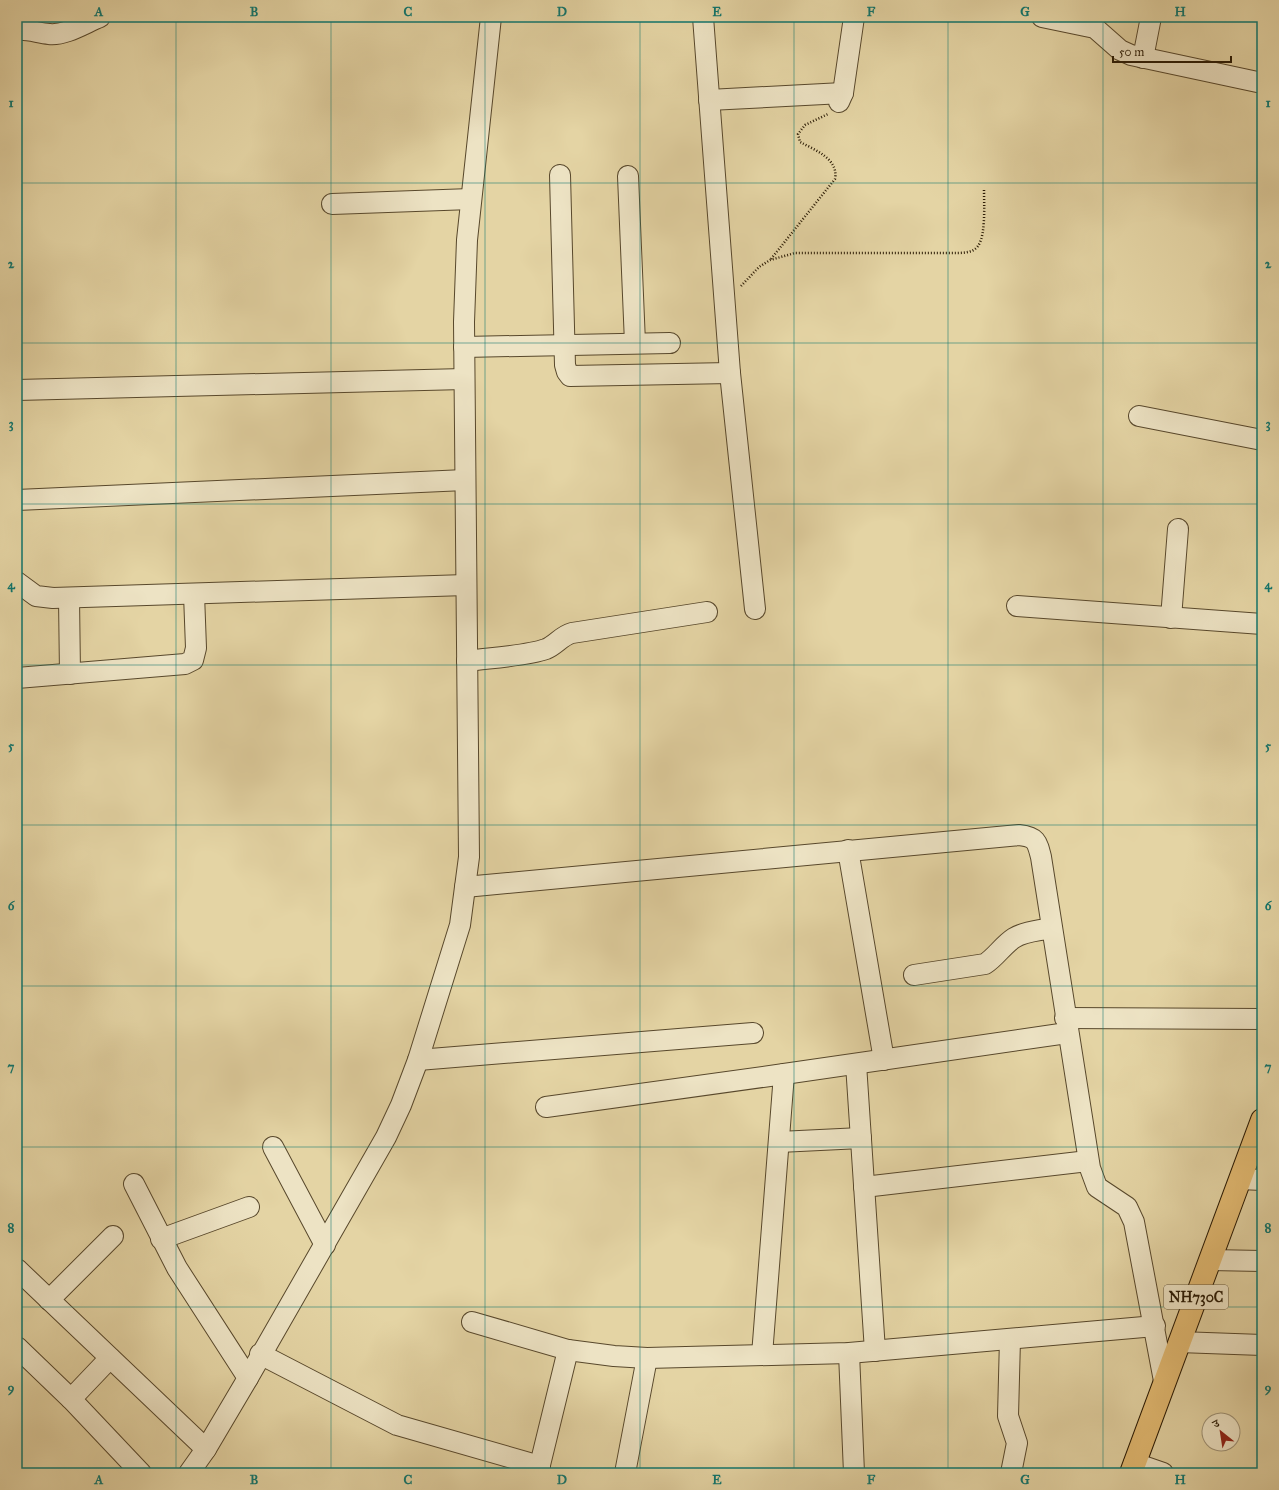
<svg xmlns="http://www.w3.org/2000/svg" width="1279" height="1490" viewBox="0 0 1279 1490" font-family="'IM FELL Great Primer','Noto Serif Devanagari',serif">
	<rect width="100%" height="100%" fill="#e4d4a4"/>
	<filter id="stains"><feTurbulence type="fractalNoise" baseFrequency=".005" numOctaves="4"/><feColorMatrix values="0 0 0 0 .2 0 0 0 0 .09 0 0 0 0 .02 0 0 0 .5 -.17"/></filter>
	<radialGradient id="worn" r=".72"><stop offset=".6" stop-color="#630" stop-opacity="0"/><stop offset="1" stop-color="#630" stop-opacity=".3"/></radialGradient>
	<g fill="none" stroke-linecap="round" stroke-linejoin="round">
		<defs>
			<g id="minor">
				<path d="M703,17L730,373L755,609"/>
				<path d="M1042,17L1095,28L1120,50L1131,55L1262,83"/>
				<path d="M17,30C28,29 38,33 49,34C65,36 85,23 100,17"/>
				<path d="M1143,58L1151,17"/>
				<path d="M709,100L843,93"/>
				<path d="M839,102L843,93L854,17"/>
				<path d="M560,175L565,365L567,372L570,376L730,373"/>
				<path d="M628,176L635,343"/>
				<path d="M332,204L471,199"/>
				<path d="M464,347L670,343"/>
				<path d="M17,390L464,379"/>
				<path d="M1139,416L1262,440"/>
				<path d="M17,500L465,480"/>
				<path d="M17,582L36,596L53,598L466,585"/>
				<path d="M69,598L70,674"/>
				<path d="M1017,606L1262,624"/>
				<path d="M1171,618L1178,529"/>
				<path d="M467,661C488,658 527,656 546,649C556,645 561,636 572,633L707,612"/>
				<path d="M17,678L185,664L193,660L196,648L194,594"/>
				<path d="M848,850L884,1060"/>
				<path d="M465,887L1019,835C1036,837 1037,841 1041,857L1090,1168L1097,1187L1127,1207L1134,1222L1164,1381"/>
				<path d="M914,975L985,964C996,957 1003,945 1014,938C1025,931 1039,931 1051,928"/>
				<path d="M1065,1018L1262,1019"/>
				<path d="M418,1060L753,1033"/>
				<path d="M856,1064L875,1351"/>
				<path d="M546,1107L784,1074L1067,1033"/>
				<path d="M779,1142L861,1138"/>
				<path d="M273,1147L325,1245"/>
				<path d="M1240,1179L1262,1180"/>
				<path d="M134,1184L177,1268L248,1378"/>
				<path d="M864,1187L1088,1161"/>
				<path d="M161,1239L249,1207"/>
				<path d="M1210,1260L1262,1261"/>
				<path d="M17,1269L206,1449"/>
				<path d="M49,1300L113,1236"/>
				<path d="M472,1322L568,1350L614,1356L647,1358L849,1353L1155,1326"/>
				<path d="M1010,1339L1008,1416L1017,1443L1011,1473"/>
				<path d="M1179,1342L1262,1345"/>
				<path d="M17,1347L71,1399L141,1473"/>
				<path d="M849,1353L854,1473"/>
				<path d="M260,1354L397,1425L540,1466"/>
				<path d="M762,1355L784,1074"/>
				<path d="M71,1399L110,1358"/>
				<path d="M1134,1463L1163,1473"/>
				<path d="M189,1473L206,1449L248,1378L386,1137L401,1105L418,1060L460,925L469,857L464,322L467,240L491,17"/>
				<path d="M538,1473L568,1350"/>
				<path d="M625,1473L647,1358"/>
			</g>
			<path id="highway" d="M1131,1473L1262,1120"/>
		</defs>
		<use href="#minor" stroke="#58482c" stroke-width="22"/>
		<use href="#highway" stroke="#2a1a04" stroke-width="24"/>
		<g stroke="#2a1a04" stroke-width="2.5" stroke-dasharray="1 2" stroke-linecap="butt">
			<path d="M771,259L835,179C839,159 815,150 800,142L798,134L805,125L828,114"/>
			<path d="M741,286L759,267L770,260L795,253H955C963,253 973,253 978,246C986,235 984,203 984,190"/>
		</g>
		<use href="#minor" stroke="#ede3c4" stroke-width="20"/>
		<use href="#highway" stroke="#e2ba72" stroke-width="22"/>
	</g>
	<path fill="none" stroke="#0f766e" stroke-width="1" stroke-opacity="0.55" d="M176,17V1473M331,17V1473M485,17V1473M640,17V1473M794,17V1473M948,17V1473M1103,17V1473M17,183H1262M17,343H1262M17,504H1262M17,665H1262M17,825H1262M17,986H1262M17,1147H1262M17,1307H1262"/>
	<g text-anchor="middle" dominant-baseline="central" stroke-width="3" stroke-linejoin="round" paint-order="stroke">
		<rect fill="#ede3c4" stroke="#64563e" stroke-width="1" x="1164" y="1285" width="64" height="24" rx="3"/>
		<g font-size="14" font-weight="bold" fill="#2a1a04">
			<text x="1196" y="1297">NH730C</text>
		</g>
	</g>
	<rect width="1279" height="1490" fill="none" stroke="#e4d4a4" stroke-width="44"/>
	<g transform="translate(1221 1432) rotate(330)"><circle r="19" fill="#ede3c4" stroke="#9f9377"/>
	<path d="M0-3L7 15L0 10L-7 15Z" fill="#8f2418"/>
	<text y="-6" font-size="11" font-weight="bold" text-anchor="middle" fill="#2a1a04">उ</text>
	</g>
	<path d="M1113 56v6h118v-6" fill="none" stroke="#2a1a04" stroke-width="2"/>
	<text x="1119" y="56" font-size="12" fill="#2a1a04" stroke="#ede3c4" stroke-width="3" paint-order="stroke">50 m</text>
	<rect x="22" y="22" width="1235" height="1446" fill="none" stroke="#0f766e" stroke-width="1.5"/>
	<g font-size="13" text-anchor="middle" font-weight="bold" fill="#0f766e">
		<text x="99" y="16">A</text>
		<text x="254" y="16">B</text>
		<text x="408" y="16">C</text>
		<text x="562" y="16">D</text>
		<text x="717" y="16">E</text>
		<text x="871" y="16">F</text>
		<text x="1025" y="16">G</text>
		<text x="1180" y="16">H</text>
		<text x="11" y="107">1</text>
		<text x="1268" y="107">1</text>
		<text x="11" y="268">2</text>
		<text x="1268" y="268">2</text>
		<text x="11" y="428">3</text>
		<text x="1268" y="428">3</text>
		<text x="11" y="589">4</text>
		<text x="1268" y="589">4</text>
		<text x="11" y="750">5</text>
		<text x="1268" y="750">5</text>
		<text x="11" y="910">6</text>
		<text x="1268" y="910">6</text>
		<text x="11" y="1071">7</text>
		<text x="1268" y="1071">7</text>
		<text x="11" y="1232">8</text>
		<text x="1268" y="1232">8</text>
		<text x="11" y="1392">9</text>
		<text x="1268" y="1392">9</text>
		<text x="99" y="1484">A</text>
		<text x="254" y="1484">B</text>
		<text x="408" y="1484">C</text>
		<text x="562" y="1484">D</text>
		<text x="717" y="1484">E</text>
		<text x="871" y="1484">F</text>
		<text x="1025" y="1484">G</text>
		<text x="1180" y="1484">H</text>
	</g>
	<rect width="100%" height="100%" filter="url(#stains)"/>
	<rect width="100%" height="100%" fill="url(#worn)"/>
</svg>
